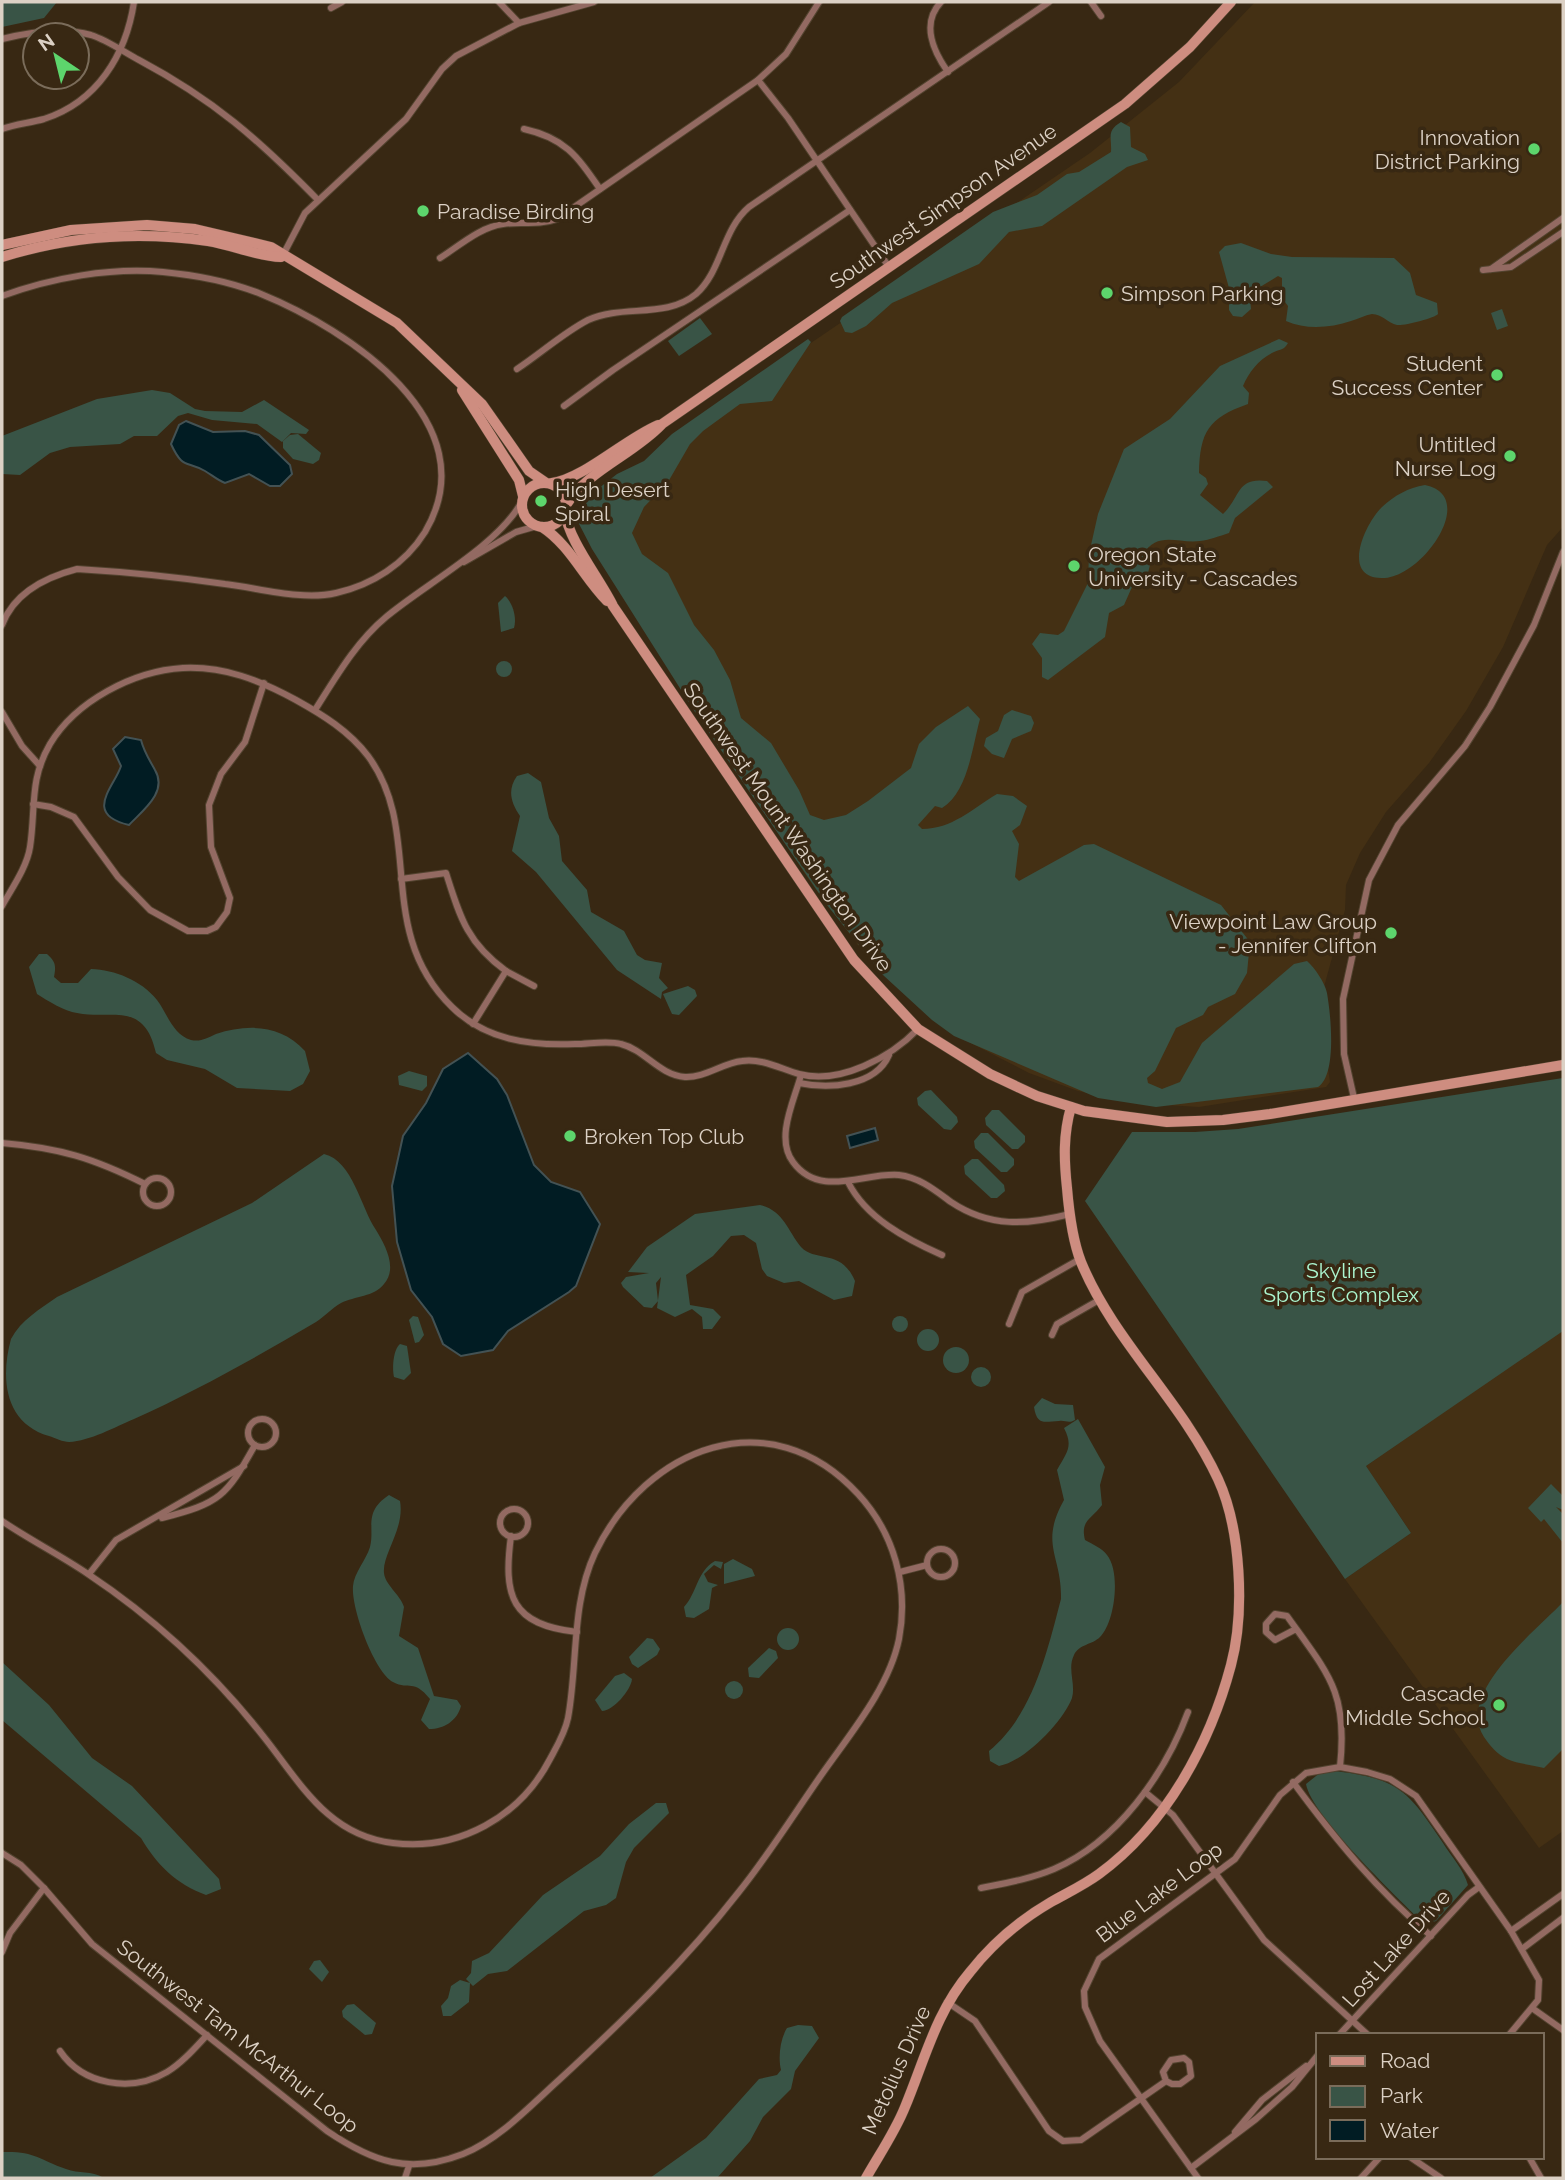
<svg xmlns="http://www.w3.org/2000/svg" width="1565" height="2180" viewBox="0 0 1565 2180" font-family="Raleway,sans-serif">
	<rect width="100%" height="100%" fill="#382813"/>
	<g fill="#443014">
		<path d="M1255,2H1563V527L1547,545L1503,647L1466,711L1429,763L1386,812L1360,853L1346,885L1345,910L1324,987L1322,1025L1330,1082L1326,1087L1199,1107L1133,1103L1078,1091L1029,1073L961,1038L906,994L860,948L809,880L719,742L584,511L648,460L667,441L1090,153L1179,82Z"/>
		<path d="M1563,1329V1831L1539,1848L1345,1579L1411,1533L1366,1466Z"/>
	</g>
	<g fill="#395446">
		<path d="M2,2H57L44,18L2,27Z"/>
		<path d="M1121,122L1130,127L1131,147L1145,154L1148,160L1127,167L1042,226L1009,232L979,264L892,303L866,326L852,333L845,332L840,321L842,317L993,212L1037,195L1067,174L1079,172L1111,152C1112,137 1106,131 1121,122Z"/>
		<path d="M1241,243L1271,254L1292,257L1394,258L1410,273L1416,295L1437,303L1438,314C1435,318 1404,326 1397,325C1388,323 1382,314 1372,314C1365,315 1358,319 1351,321C1330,328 1306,330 1286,321L1288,306L1282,298V278L1278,276L1260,287L1249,289L1251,309L1242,317L1233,316L1229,310V288L1219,252L1225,246Z"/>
		<path d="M1502,309L1508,326L1497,330L1491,313Z"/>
		<path d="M700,318L712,334L679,356L668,341Z"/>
		<path d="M808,339L811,342L772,401L740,404L703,431L690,444L668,482L644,507L632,533L642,554L668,573L694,625L714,650L730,680L741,718L771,743L799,790L810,815L824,820L846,815L868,801L911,768L919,744L936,727L968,706L980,719C972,748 968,792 942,808L935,806L918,825L922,829C952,829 972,809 997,794L1013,796L1027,806L1020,825L1012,831L1019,844L1015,877L1019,881L1084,845L1094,844L1221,905L1250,942L1247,973L1235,994L1208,1007L1203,1015L1176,1028L1155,1071L1147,1078L1148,1083L1162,1089L1180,1082L1202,1043L1294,964L1307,961C1315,968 1325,983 1327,993C1331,1016 1337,1075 1318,1087L1156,1107L1098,1098L954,1036L932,1020L883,975L827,905L695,712L592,549L577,520L585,499L617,474L644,461L672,434Z"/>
		<path d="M1279,339L1288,343C1284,350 1281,349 1274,352C1259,359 1249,372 1243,386L1249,393L1248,404C1208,418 1200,432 1199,473L1206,478L1208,484L1200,495L1223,514C1241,497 1236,477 1267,481L1273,487L1235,518L1229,533C1219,536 1210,540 1200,541C1178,544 1157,530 1143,555L1151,561L1147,577L1132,587L1124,605L1109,613L1105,637L1048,680L1042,677V658L1032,644L1040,633L1058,635L1064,631L1088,583L1089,554L1098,514L1124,449L1170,419L1220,366Z"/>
		<path d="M152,390L170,393L195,409L205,411L242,412L264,400L309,430L306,434L291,433L282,442L257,424L212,420L188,413L178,416L157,436H134L120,444L70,447L50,453L20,475L2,474V436L97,399Z"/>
		<path d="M298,434L321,453L319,460L313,464L293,459L283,448V441L290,435Z"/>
		<path d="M1425,485C1480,496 1421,580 1381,578C1340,577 1366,522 1382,507C1395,495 1408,488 1425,485Z"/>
		<path d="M505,596C513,603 517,618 514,628L501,632L498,603Z"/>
		<circle cx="504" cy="669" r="8"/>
		<path d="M1012,710L1031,716L1034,723L1031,731L1012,739L1004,758L992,754L984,746L986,738L998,731L1004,715Z"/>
		<path d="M528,773L541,782L549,818L559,836L562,861L587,890L591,912L624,931L637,955L645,960L662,963L659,978L668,988L662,992L661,999L617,970L536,872L512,851L520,816C511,803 507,790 517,776Z"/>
		<path d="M39,954H47C56,962 56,966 54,977L61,983H78L91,969C115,970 141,980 157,1000C167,1013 173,1035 191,1040C201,1042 207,1038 216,1034C247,1024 281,1024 305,1051L310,1071L303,1084L290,1091L237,1088L205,1069L167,1060L156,1053C144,1000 112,1020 77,1013C64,1011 48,1001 37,994L29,967Z"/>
		<path d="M688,986L695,990L697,996L679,1015L672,1014L663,994Z"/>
		<path d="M409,1071L427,1076V1086L422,1091L399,1085L398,1076Z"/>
		<path d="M1563,1078V1331L1366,1466L1411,1533L1345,1579L1085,1201L1132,1132H1195L1238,1129Z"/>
		<path d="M931,1090L957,1117L958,1122L951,1130L944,1129L918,1105L917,1098L925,1091Z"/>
		<path d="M992,1110H999L1025,1136V1142L1018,1149H1012L986,1125L985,1118Z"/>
		<path d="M981,1133H988L1014,1159V1165L1007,1172H1001L975,1148L974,1141Z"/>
		<path d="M324,1154C353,1161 361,1208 376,1230C385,1245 398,1268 384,1284C374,1297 355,1296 341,1303C332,1308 325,1316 316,1322C257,1357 196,1391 134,1419C115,1427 90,1441 69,1442C63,1442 55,1438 49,1436C5,1423 0,1379 11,1339C21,1320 40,1309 57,1297L252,1203Z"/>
		<path d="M972,1159H978L1004,1185L1005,1191L997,1198H991L965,1174L964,1166Z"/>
		<path d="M760,1205C783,1210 788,1231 801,1247C816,1263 841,1248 855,1281L852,1296L834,1300L799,1281L784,1283L767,1276L762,1269L756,1243L744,1235L731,1236L713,1256L686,1275L690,1305L713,1309L721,1317L712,1329H703L702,1317L692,1309L675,1317L657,1308L661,1277L656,1283L658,1301L652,1308L644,1307L623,1287L621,1283L626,1277L649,1273L628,1272L647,1247L695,1214Z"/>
		<circle cx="900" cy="1324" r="8"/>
		<path d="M413,1316L418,1317L424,1335L419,1342L415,1343L409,1320Z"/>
		<circle cx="928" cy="1340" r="11"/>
		<path d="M400,1344L407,1346L411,1373L404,1380L394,1377C392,1368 393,1350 400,1344Z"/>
		<circle cx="956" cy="1360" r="13"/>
		<circle cx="981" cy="1377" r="10"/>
		<path d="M1042,1398L1055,1404L1073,1405L1075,1420C1068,1424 1066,1420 1059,1421C1046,1421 1037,1427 1034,1407Z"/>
		<path d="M1078,1419L1105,1467L1100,1485L1102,1505C1092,1519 1080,1520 1085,1540C1092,1544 1102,1548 1107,1555C1121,1572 1115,1622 1100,1637C1092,1645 1079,1644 1074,1655C1067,1669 1076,1684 1072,1698C1063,1722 1024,1762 999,1766L990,1761L989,1751C1033,1715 1047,1652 1061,1599C1062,1555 1039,1545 1064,1500L1057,1470C1066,1453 1074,1447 1064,1428Z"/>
		<path d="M1551,1484L1563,1496V1510L1556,1507L1563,1514V1543L1544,1519L1541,1522L1528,1508Z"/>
		<path d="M389,1495L400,1501C405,1529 382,1554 384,1573C385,1585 400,1594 404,1607L399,1636L418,1648L434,1696L457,1700L461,1706C457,1721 444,1729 429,1729L421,1720L430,1699C413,1678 410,1691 393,1682C374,1671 351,1608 353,1586C354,1573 366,1560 370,1547C375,1528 363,1512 389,1495Z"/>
		<path d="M733,1559L752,1569L755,1576L724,1584V1564Z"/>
		<path d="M715,1561L723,1562L721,1569L714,1565L704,1574L708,1582L718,1585L712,1588L709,1609L694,1618L686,1617L684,1607C697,1593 697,1571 715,1561Z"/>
		<path d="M1563,1602V1749L1544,1768C1533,1765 1518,1764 1507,1759C1497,1754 1490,1746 1484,1737C1455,1693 1536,1631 1563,1602Z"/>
		<circle cx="788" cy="1639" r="11"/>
		<path d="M647,1638L653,1639L660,1649L657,1655L638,1668L632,1664L629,1657Z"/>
		<path d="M769,1648L776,1651L778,1658L759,1678L749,1677L748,1668Z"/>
		<path d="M2,1662L49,1705L92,1758L132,1786L219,1879L221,1889L206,1895C176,1884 157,1865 141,1838L2,1720Z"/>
		<path d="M624,1673L632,1679C631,1690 613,1711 602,1711L595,1700L615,1676Z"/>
		<circle cx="734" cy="1690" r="9"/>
		<path d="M1335,1771C1400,1779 1408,1791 1443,1843C1451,1856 1464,1870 1468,1885L1436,1921L1426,1924L1421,1921C1396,1896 1311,1815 1306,1784L1321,1772Z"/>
		<path d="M656,1803H666L669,1813L634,1848L626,1862L616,1898L606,1905L584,1911L507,1971L488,1974L473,1986L470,1983L469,2002L451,2016H443L441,2006L448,1998L451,1986L460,1980L470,1983L466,1979L471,1973L472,1961L489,1953L543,1895L600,1856L629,1824Z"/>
		<path d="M320,1960L329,1972L322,1982L309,1969L314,1961Z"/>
		<path d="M354,2004L376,2023L372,2034L365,2035L343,2017L342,2011L347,2005Z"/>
		<path d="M798,2025L812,2026L819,2038L795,2071L791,2089L763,2117L750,2141L717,2178H650L706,2138L759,2079L777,2075L781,2070C778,2058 780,2039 787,2028Z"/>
		<path d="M2,2152C35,2151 38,2159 66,2169C79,2174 91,2170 104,2178H2Z"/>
	</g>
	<g fill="#011c23" stroke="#435254" stroke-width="2">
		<path d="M186,421L213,432L245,431L259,435L290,465L292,474L280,486H270L249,474L225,483C217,480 212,475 205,471C186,460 183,470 171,444L179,425Z"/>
		<path d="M125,737L141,740C144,752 149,759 155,770C168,792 143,810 129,825C82,814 115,786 121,766L113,749Z"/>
		<path d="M468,1053L497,1079L507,1095L534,1165L551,1182L580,1192L600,1224L576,1286L569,1292L508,1331L493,1350L461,1356L443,1344L432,1317L411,1290L397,1242L392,1186L403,1136L426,1103L443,1069Z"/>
		<path d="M875,1128L878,1140L850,1148L847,1136Z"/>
	</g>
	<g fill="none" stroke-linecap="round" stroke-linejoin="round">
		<defs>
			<g id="street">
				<path d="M499,2L519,23"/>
				<path d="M941,2C921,23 933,51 948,72"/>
				<path d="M1091,2L1101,16"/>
				<path d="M331,8L342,2"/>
				<path d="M2,39C30,32 62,27 91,35C107,40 124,52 139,60C214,100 258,139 318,200"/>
				<path d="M758,80L788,118L889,267"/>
				<path d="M2,129C15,124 30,123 44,119C97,102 126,55 134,2"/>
				<path d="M524,129C565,138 577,156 600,189"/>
				<path d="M283,255L305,213L406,119L442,69L456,56L519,23L594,2"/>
				<path d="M440,258C459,246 480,227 503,224C522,221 537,226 557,219L758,80L786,54L819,2"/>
				<path d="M1491,269L1563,218"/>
				<path d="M1483,270L1511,267L1563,232"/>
				<path d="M2,296C51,278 111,267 163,272C195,275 231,282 261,294C347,329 490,422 425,532C405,564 372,585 336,593C302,601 259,588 225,584C176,577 127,572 77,569C46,577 14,593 2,625"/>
				<path d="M517,369C540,354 563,333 588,320C623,304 666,319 696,294C722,271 722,230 749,207L1049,2"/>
				<path d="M564,406L613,370L850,210"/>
				<path d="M464,562L516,532L537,526"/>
				<path d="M315,710C336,677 356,642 386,617C424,585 497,546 521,503"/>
				<path d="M2,712L22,746L40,766"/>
				<path d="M33,804L51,807L74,817L118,877L150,910L188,931H207L216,927L227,912L230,898L211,847L209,805L221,774L245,742L264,683"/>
				<path d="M401,879L446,873C460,917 467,943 506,971"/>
				<path d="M2,906C12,888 27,867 30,847C36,808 29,780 50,744C76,701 133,671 183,668C224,666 259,680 296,700C323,715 349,731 368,756C425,833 373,930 452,1007C485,1040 531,1046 575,1044C589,1044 608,1040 621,1044C645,1050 659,1075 685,1077C704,1078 723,1063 742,1061C762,1058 781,1069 799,1074C840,1085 891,1057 918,1029"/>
				<path d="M473,1024L506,971L534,986"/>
				<path d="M801,1075C794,1101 775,1138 793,1162C820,1199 864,1172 899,1175C919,1177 936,1191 951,1202C990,1228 1027,1225 1070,1214"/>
				<path d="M799,1083C828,1089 875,1087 889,1055"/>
				<path d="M1354,1098L1344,1054L1343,999L1369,880L1398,825L1465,746L1490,707L1534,625L1563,552"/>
				<path d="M2,1143C60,1148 93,1158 145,1184"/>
				<circle cx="157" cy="1192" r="14"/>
				<path d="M848,1182C866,1218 906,1239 942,1255"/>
				<path d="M1009,1324L1022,1292L1080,1259"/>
				<path d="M1052,1335L1057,1324L1099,1300"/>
				<circle cx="262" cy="1433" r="14"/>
				<circle cx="514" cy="1523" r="14"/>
				<path d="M162,1518C220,1503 226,1497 255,1445"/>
				<path d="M2,1521C30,1540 60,1555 88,1574C157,1620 216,1675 267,1741C302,1786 330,1836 393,1843C459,1851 520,1817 550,1759C557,1746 565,1733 568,1718C578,1664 571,1604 595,1553C646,1447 770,1398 858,1494C894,1533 909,1586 899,1639C889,1688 850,1734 822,1774C794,1814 768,1856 738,1893C685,1961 623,2021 560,2079C531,2105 500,2139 463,2154C409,2175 373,2162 327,2131L92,1944L44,1888L21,1865L2,1853"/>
				<path d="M511,1536C503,1596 511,1625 577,1632"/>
				<circle cx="941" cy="1563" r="14"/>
				<path d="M900,1572L927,1565"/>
				<path d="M89,1574L116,1540L244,1466"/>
				<path d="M1296,1629L1275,1640L1266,1632V1624L1275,1614L1287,1616C1329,1675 1348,1692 1340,1767"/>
				<path d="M1293,1782C1335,1839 1377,1890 1431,1936"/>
				<path d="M1145,1792L1173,1815L1264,1940L1368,2035"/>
				<path d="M981,1888C1006,1883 1030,1879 1054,1869C1117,1842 1165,1774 1188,1712"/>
				<path d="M1511,1931L1563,1894"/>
				<path d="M1522,1949L1563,1918"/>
				<path d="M2,1952L10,1933L44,1888"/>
				<path d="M947,2002L975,2021L1049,2131L1063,2141L1081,2140L1166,2081L1172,2084H1180L1191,2076L1189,2062L1184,2058L1171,2060L1163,2072L1166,2081"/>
				<path d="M1532,2008L1563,2030"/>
				<path d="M1339,2035L1468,1895L1479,1887"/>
				<path d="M60,2051C83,2085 131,2093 167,2072C182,2063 195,2048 207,2035"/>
				<path d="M1235,2132L1262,2100L1306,2066"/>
				<path d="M1410,2157L1441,2178"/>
				<path d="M1529,2157L1541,2178"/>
				<path d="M1191,2168L1256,2119L1292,2087L1318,2055"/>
				<path d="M405,2178L409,2166"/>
				<path d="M1198,2178L1100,2041L1085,2007L1084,1991L1099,1959L1235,1859L1280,1795L1306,1773L1340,1767L1367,1772L1390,1779L1416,1796L1511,1931L1539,1980L1538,2000L1509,2035"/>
				<path d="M1361,2178L1380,2157"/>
			</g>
			<g id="secondary">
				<path d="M2,245L71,230L147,225L195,229L271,247L397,323L482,404L529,471L545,482"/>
				<path d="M2,257C69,236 138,231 208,241C233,245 256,256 281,257"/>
				<path d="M462,390L519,480L523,496"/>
				<circle cx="544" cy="505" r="22"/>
				<path d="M552,483C583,479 625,439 658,425"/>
				<path d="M566,505C588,470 634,454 662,424L1125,104L1190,47L1231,2"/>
				<path d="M565,512C568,540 600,579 613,606L854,960L918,1029L990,1074L1037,1096L1084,1111L1167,1122L1223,1120L1270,1114L1563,1065"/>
				<path d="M542,527C570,545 584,578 607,601"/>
				<path d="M866,2178C879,2155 895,2132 905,2107C925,2059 936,2012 970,1972C992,1944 1020,1920 1051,1902C1067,1893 1084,1885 1099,1874C1166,1825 1210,1744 1231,1665C1245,1612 1241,1529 1218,1479C1182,1401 1114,1342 1081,1262C1072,1239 1069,1212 1067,1188C1064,1160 1063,1135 1071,1107"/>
			</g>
		</defs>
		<use href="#street" stroke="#52432f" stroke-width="8"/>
		<use href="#secondary" stroke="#52432f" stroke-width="11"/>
		<use href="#street" stroke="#936a62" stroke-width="6"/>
		<use href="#secondary" stroke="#ce8d80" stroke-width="10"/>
	</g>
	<g fill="#5dd56c" stroke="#382813" stroke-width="2.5">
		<circle cx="1534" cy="149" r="7"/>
		<circle cx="423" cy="211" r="7"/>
		<circle cx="1107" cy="293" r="7"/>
		<circle cx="1497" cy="375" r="7"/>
		<circle cx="1510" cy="456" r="7"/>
		<circle cx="541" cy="501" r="7"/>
		<circle cx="1074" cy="566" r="7"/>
		<circle cx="1391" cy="933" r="7"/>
		<circle cx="570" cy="1136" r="7"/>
		<circle cx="1499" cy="1705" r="7"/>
	</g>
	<g text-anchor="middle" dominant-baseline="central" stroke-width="7" stroke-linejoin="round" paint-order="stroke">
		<g font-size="21" fill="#dcd1c5" stroke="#382813" text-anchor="end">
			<text x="1520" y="137">Innovation<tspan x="1520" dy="24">District Parking</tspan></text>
			<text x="437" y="211" text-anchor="start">Paradise Birding</text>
			<text x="1121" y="293" text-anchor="start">Simpson Parking</text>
			<text x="1483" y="363">Student<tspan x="1483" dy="24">Success Center</tspan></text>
			<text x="1496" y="444">Untitled<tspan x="1496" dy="24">Nurse Log</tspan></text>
			<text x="555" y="489" text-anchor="start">High Desert<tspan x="555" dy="24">Spiral</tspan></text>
			<text x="1088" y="554" text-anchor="start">Oregon State<tspan x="1088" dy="24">University - Cascades</tspan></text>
			<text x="1377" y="921">Viewpoint Law Group<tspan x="1377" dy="24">- Jennifer Clifton</tspan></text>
			<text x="584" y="1136" text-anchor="start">Broken Top Club</text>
			<text x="1485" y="1693">Cascade<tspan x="1485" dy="24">Middle School</tspan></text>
		</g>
		<g font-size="21" fill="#dcd1c5" stroke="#382813">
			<text transform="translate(943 206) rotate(-35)">Southwest Simpson Avenue</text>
			<text transform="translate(788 827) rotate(55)">Southwest Mount Washington Drive</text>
			<text transform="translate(1159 1892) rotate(-37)">Blue Lake Loop</text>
			<text transform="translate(1396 1948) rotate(-48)">Lost Lake Drive</text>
			<text transform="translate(238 2036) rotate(38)">Southwest Tam McArthur Loop</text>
			<text transform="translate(896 2070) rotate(-66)">Metolius Drive</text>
		</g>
		<g font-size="21" fill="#abf5cf" stroke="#382813">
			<text x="1341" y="1270">Skyline<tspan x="1341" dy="24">Sports Complex</tspan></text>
		</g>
	</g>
	<rect width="1565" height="2180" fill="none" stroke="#dcd1c5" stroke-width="7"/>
	<rect x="1316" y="2033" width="228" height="126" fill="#382813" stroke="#7a6c5a" stroke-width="2"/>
	<rect x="1330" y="2056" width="35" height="10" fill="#ce8d80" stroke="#7a6c5a" stroke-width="2"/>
	<text x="1380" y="2068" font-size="21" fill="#dcd1c5">Road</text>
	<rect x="1330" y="2086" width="35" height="21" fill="#395446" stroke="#7a6c5a" stroke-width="2"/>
	<text x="1380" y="2103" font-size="21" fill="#dcd1c5">Park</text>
	<rect x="1330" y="2120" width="35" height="21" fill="#011c23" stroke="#7a6c5a" stroke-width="2"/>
	<text x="1380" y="2138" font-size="21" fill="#dcd1c5">Water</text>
	<g transform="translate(56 56) rotate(325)"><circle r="33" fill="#382813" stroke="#7a6c5a" stroke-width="2"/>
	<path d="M0-5L12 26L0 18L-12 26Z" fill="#5dd56c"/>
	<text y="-10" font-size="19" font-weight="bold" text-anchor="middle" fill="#dcd1c5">N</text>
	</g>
</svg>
